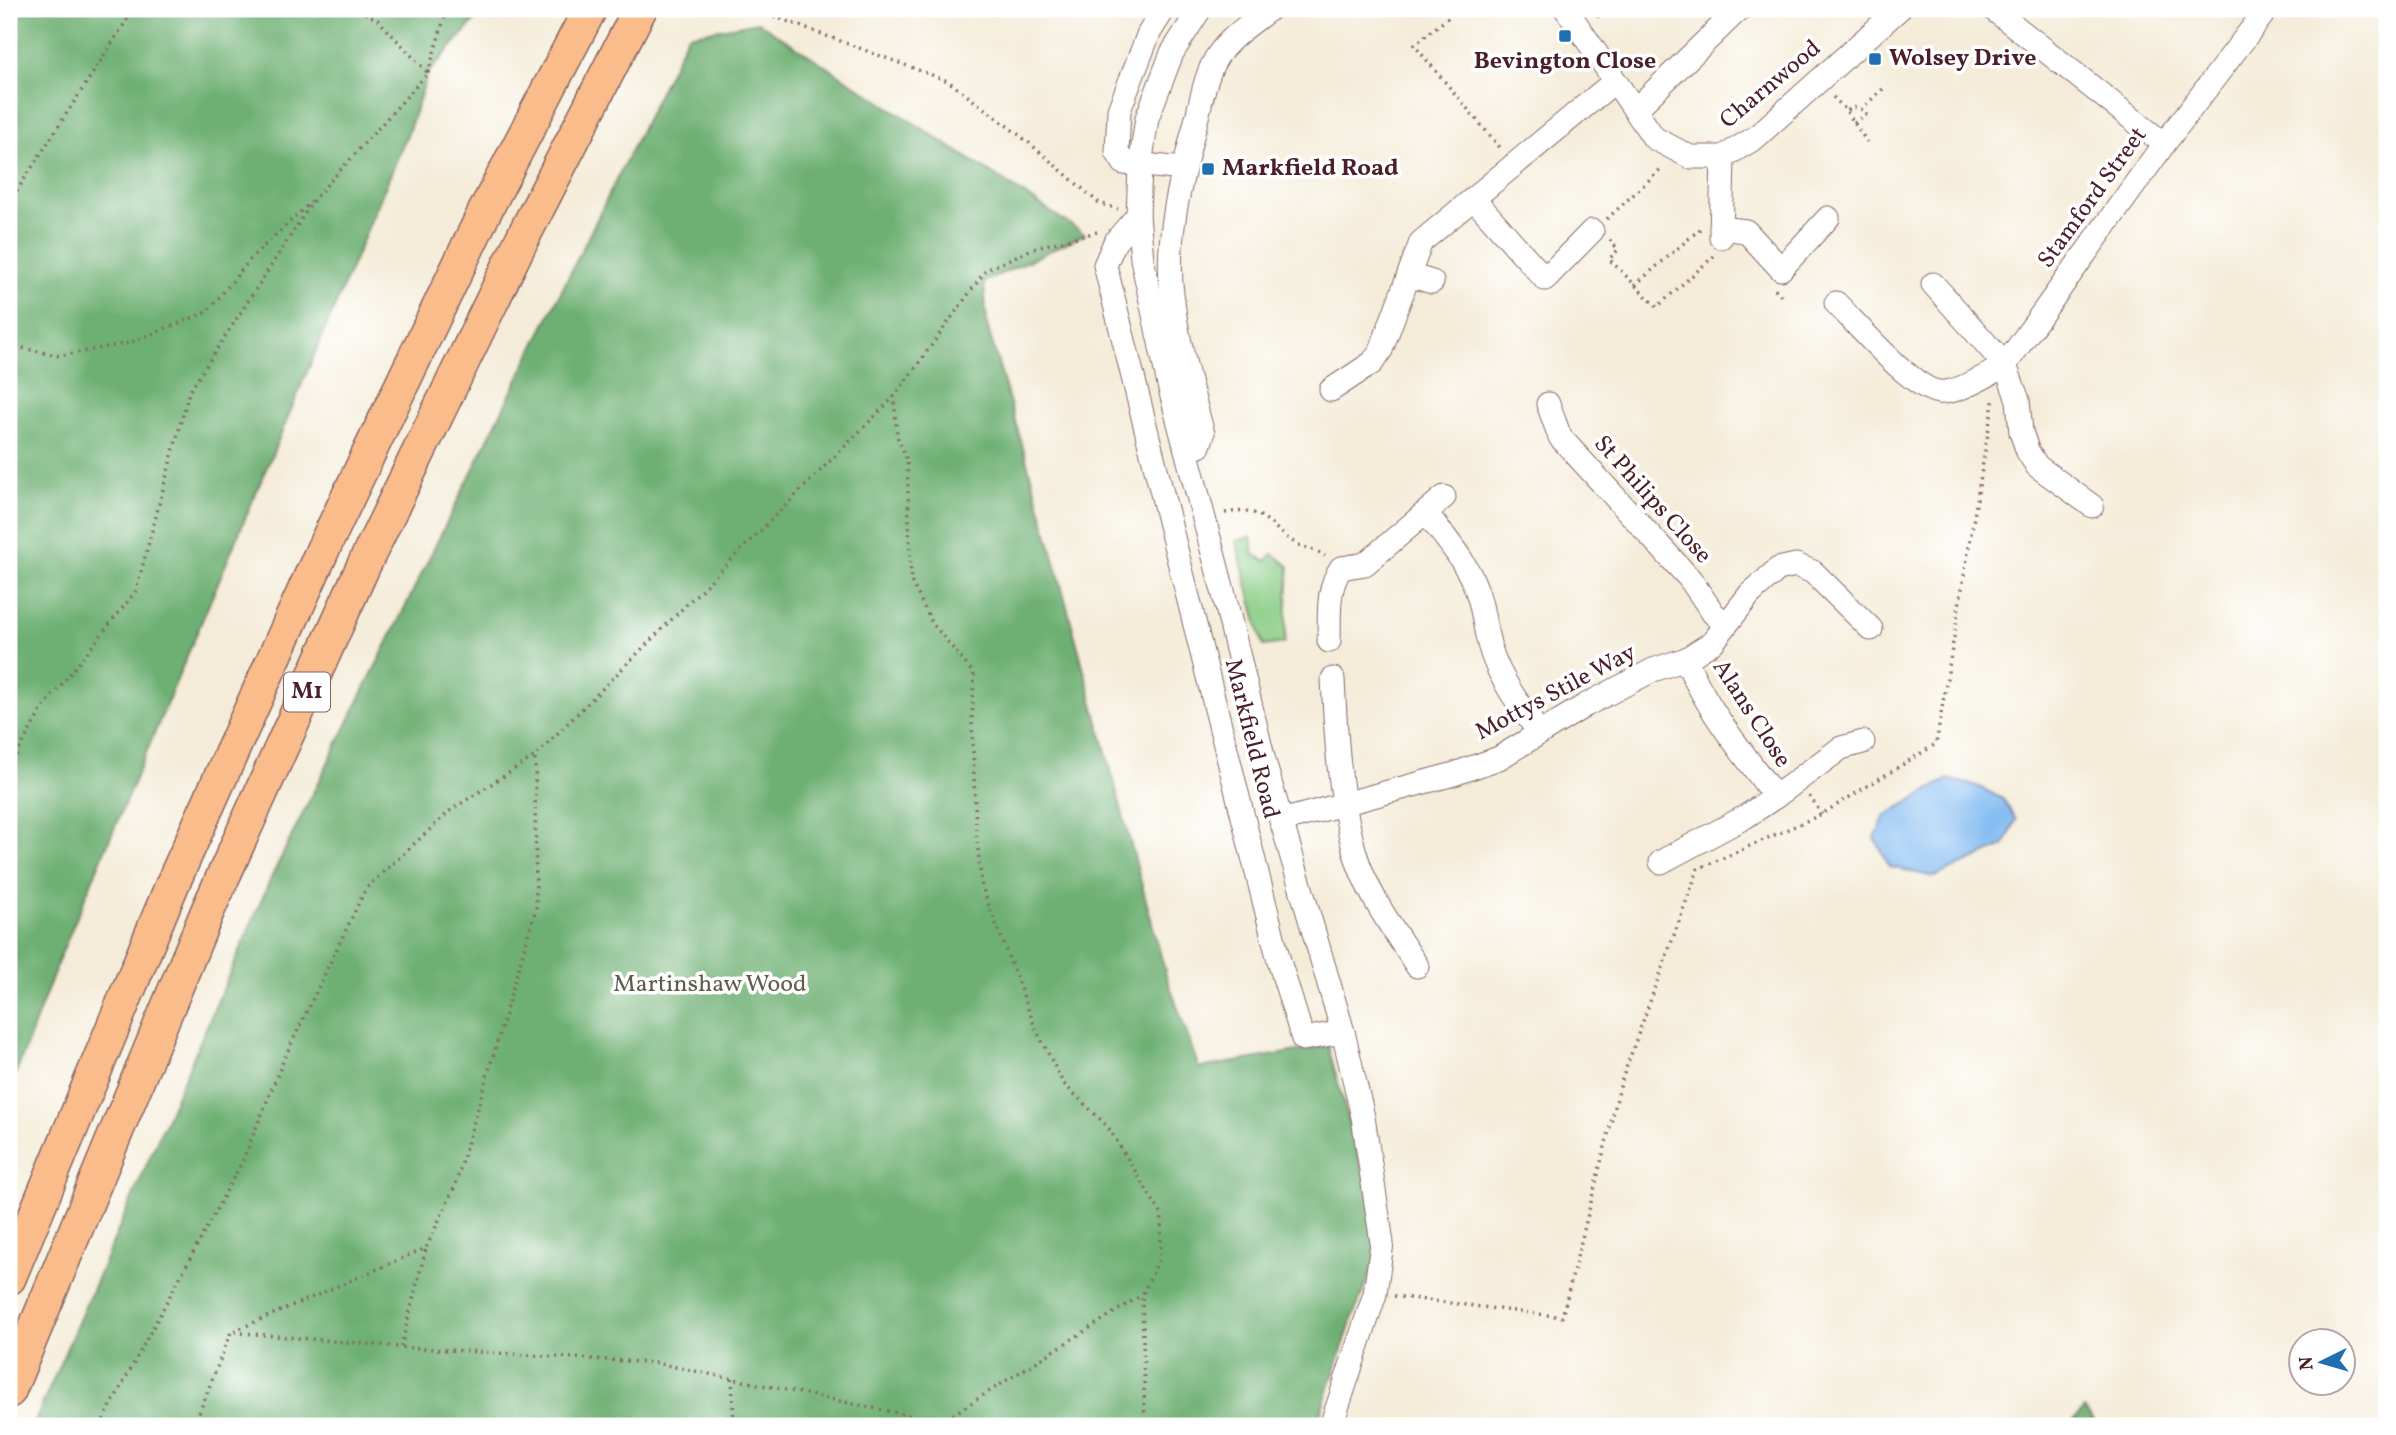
<svg xmlns="http://www.w3.org/2000/svg" width="2396" height="1435" viewBox="0 0 2396 1435" font-family="Vollkorn,serif">
	<rect width="100%" height="100%" fill="#fff"/>
	<filter id="ink" filterUnits="userSpaceOnUse"><feTurbulence type="fractalNoise" baseFrequency=".0143" numOctaves="2"/><feDisplacementMap in="SourceGraphic" scale="14" xChannelSelector="R" yChannelSelector="G"/><feConvolveMatrix kernelMatrix="1 2 1 2 8 2 1 2 1" color-interpolation-filters="sRGB"/></filter>
	<filter id="wash" filterUnits="userSpaceOnUse"><feTurbulence type="fractalNoise" baseFrequency=".00686" numOctaves="4" result="noise"/><feDisplacementMap in="SourceGraphic" scale="28" xChannelSelector="R" yChannelSelector="G"/><feGaussianBlur stdDeviation="1.57" result="paint"/><feColorMatrix in="noise" values="0 0 0 0 0 0 0 0 0 0 0 0 0 0 0 0 0 1.4 0 .05"/><feComposite in="paint" operator="in"/></filter>
	<g filter="url(#wash)">
		<rect width="100%" height="100%" fill="#f4ecd8"/>
		<path fill="#89cd86" stroke="#6a7658" stroke-width="2" d="M1251,537L1254,555L1266,561L1273,554L1289,566L1285,643L1263,646L1236,541Z"/>
		<g fill="#6eb073" stroke="#5c684f" stroke-width="2">
			<path d="M9,9H485L428,73L408,133L59,959L9,1092Z"/>
			<path d="M758,22L1085,234L984,282L987,325L1041,510L1166,975L1199,1068L1328,1046L1382,1243L1353,1317L1316,1426H33L272,876L688,35Z"/>
			<path d="M2084,1409L2098,1426H2069Z"/>
		</g>
		<path fill="#7fb9f1" stroke="#646c8e" stroke-width="2" d="M1948,779L1977,786L2003,799L2016,820L2004,846L1934,877L1890,867L1875,838L1885,816Z"/>
	</g>
	<g filter="url(#ink)">
		<g fill="none" stroke-linecap="round" stroke-linejoin="round">
			<defs>
				<g id="minor">
					<path d="M1164,9L1149,33L1119,110L1117,152L1124,163L1184,169"/>
					<path d="M1200,9L1172,53L1147,118L1140,166L1138,215L1142,259L1169,385L1223,591L1265,765L1343,1032L1363,1117L1382,1243L1375,1294L1331,1426"/>
					<path d="M1566,9L1654,138L1690,157H1723L1755,138L1899,9"/>
					<path d="M1993,9L2164,144"/>
					<path d="M1635,110L1739,9"/>
					<path d="M1474,199L1545,279L1592,231"/>
					<path d="M1138,215L1115,242L1105,265L1279,961L1303,1039L1343,1032"/>
					<path d="M1721,228L1746,231L1781,269L1828,218"/>
					<path d="M1721,237L1723,157"/>
					<path d="M1409,275L1432,282"/>
					<path d="M1836,303C1857,324 1912,389 1939,392C1957,394 1990,374 2005,365L1933,284"/>
					<path d="M1331,390L1372,363L1381,350L1421,242L1615,81"/>
					<path d="M1548,404L1560,437L1690,579L1713,613L1726,625"/>
					<path d="M1187,451L1199,446L1203,434C1191,388 1177,341 1172,294C1165,238 1181,179 1195,125C1201,103 1205,74 1218,55C1231,36 1252,23 1270,9"/>
					<path d="M2092,506L2037,466L2028,452L2021,432L2018,400L2005,365L2164,144L2267,9"/>
					<path d="M1427,514C1447,540 1472,568 1480,601C1485,621 1486,640 1494,659C1504,685 1523,711 1540,733"/>
					<path d="M1329,641C1330,616 1326,590 1341,568L1365,564L1444,497"/>
					<path d="M1686,659C1706,710 1744,753 1775,797"/>
					<path d="M1333,679C1336,738 1339,796 1355,853C1367,894 1394,930 1417,966"/>
					<path d="M1281,821L1454,774L1499,758L1586,705L1653,670L1686,659L1713,642L1750,594L1778,569L1796,565L1813,572L1871,629"/>
					<path d="M1661,862L1745,817L1775,797L1841,748L1863,742"/>
				</g>
				<g id="highway">
					<path d="M9,1278L172,885L323,549L484,213L590,9"/>
					<path d="M9,1391L208,910L362,569L524,235L640,9"/>
				</g>
			</defs>
			<use href="#minor" stroke="#866768" stroke-width="25"/>
			<use href="#highway" stroke="#866768" stroke-width="36"/>
			<g stroke="#866768" stroke-width="3.5" stroke-dasharray="2 5" stroke-linecap="butt">
				<path d="M754,9L948,81L1027,141L1099,203L1118,209"/>
				<path d="M1459,9L1414,45L1502,150"/>
				<path d="M1597,17L1606,9"/>
				<path d="M428,73L447,9"/>
				<path d="M1833,97L1847,111L1852,107L1861,109L1884,88"/>
				<path d="M1847,112L1867,142"/>
				<path d="M1854,123L1866,114L1861,109"/>
				<path d="M9,203L134,9"/>
				<path d="M1607,219L1663,167"/>
				<path d="M1097,232L1034,248L986,270L894,397L897,436L907,460L911,581L932,623L974,674L972,722L976,831L982,887L1035,1027L1063,1083L1108,1127L1162,1215L1160,1258L1142,1295L1145,1426"/>
				<path d="M1610,240L1618,250L1609,259L1657,307L1714,256"/>
				<path d="M1635,285L1700,229"/>
				<path d="M1775,289L1783,298"/>
				<path d="M9,345L59,356L129,343L207,312L254,255L311,202"/>
				<path d="M1225,513C1268,505 1268,529 1299,545C1308,549 1317,550 1325,556"/>
				<path d="M9,768L42,709L136,591L189,392L315,198L428,73L377,19L356,9"/>
				<path d="M1809,796L1822,814"/>
				<path d="M1394,1296L1562,1317L1622,1079L1698,869L1822,814L1936,744L1994,397"/>
				<path d="M234,1331L426,1248L455,1186L536,908L535,756"/>
				<path d="M401,1347L426,1248"/>
				<path d="M732,1378L734,1426"/>
				<path d="M941,1422L1142,1295"/>
				<path d="M100,1426L243,1160L284,1059L366,888L451,810L535,756L894,397"/>
				<path d="M194,1426L231,1332L401,1347L656,1363L941,1422L949,1426"/>
				<path d="M2385,1426L2387,1421"/>
			</g>
			<use href="#minor" stroke="#fff" stroke-width="23"/>
			<use href="#highway" stroke="#fabc8b" stroke-width="33"/>
		</g>
	</g>
	<g fill="#1f6fb2" stroke="#fff" stroke-width="2.5">
		<rect x="1558" y="29" width="14" height="14" rx="3.5"/>
		<rect x="1868" y="52" width="14" height="14" rx="3.5"/>
		<rect x="1201" y="162" width="14" height="14" rx="3.5"/>
	</g>
	<g text-anchor="middle" dominant-baseline="central" stroke-width="7" stroke-linejoin="round" paint-order="stroke">
		<rect fill="#fff" stroke="#80626b" stroke-width="2" x="284" y="672.5" width="46" height="39" rx="5"/>
		<g font-size="23" font-weight="bold" fill="#4a1f2b">
			<text x="307" y="692">M1</text>
		</g>
		<g font-size="24" font-weight="bold" fill="#4a1f2b" stroke="#fff" text-anchor="start">
			<text x="1889" y="59">Wolsey Drive</text>
			<text x="1565" y="62" text-anchor="middle">Bevington Close</text>
			<text x="1222" y="169">Markfield Road</text>
		</g>
		<g font-size="24" fill="#4a1f2b" stroke="#fff">
			<text transform="translate(1771 85) rotate(-40)">Charnwood</text>
			<text transform="translate(2093 198) rotate(-54)">Stamford Street</text>
			<text transform="translate(1652 500) rotate(48)">St Philips Close</text>
			<text transform="translate(1556 693) rotate(-28)">Mottys Stile Way</text>
			<text transform="translate(1751 714) rotate(57)">Alans Close</text>
			<text transform="translate(1251 739) rotate(76)">Markfield Road</text>
		</g>
		<g font-size="24" fill="#605c4b" stroke="#fff">
			<text x="710" y="985">Martinshaw Wood</text>
		</g>
	</g>
	<rect width="2396" height="1435" fill="none" stroke="#fff" stroke-width="35"/>
	<g transform="translate(2322 1362) rotate(265)"><circle r="33" fill="#ffffff" stroke="#b7a5aa" stroke-width="2"/>
	<path d="M0-5L12 26L0 18L-12 26Z" fill="#1f6fb2"/>
	<text y="-10" font-size="19" font-weight="bold" text-anchor="middle" fill="#4a1f2b">N</text>
	</g>
</svg>
